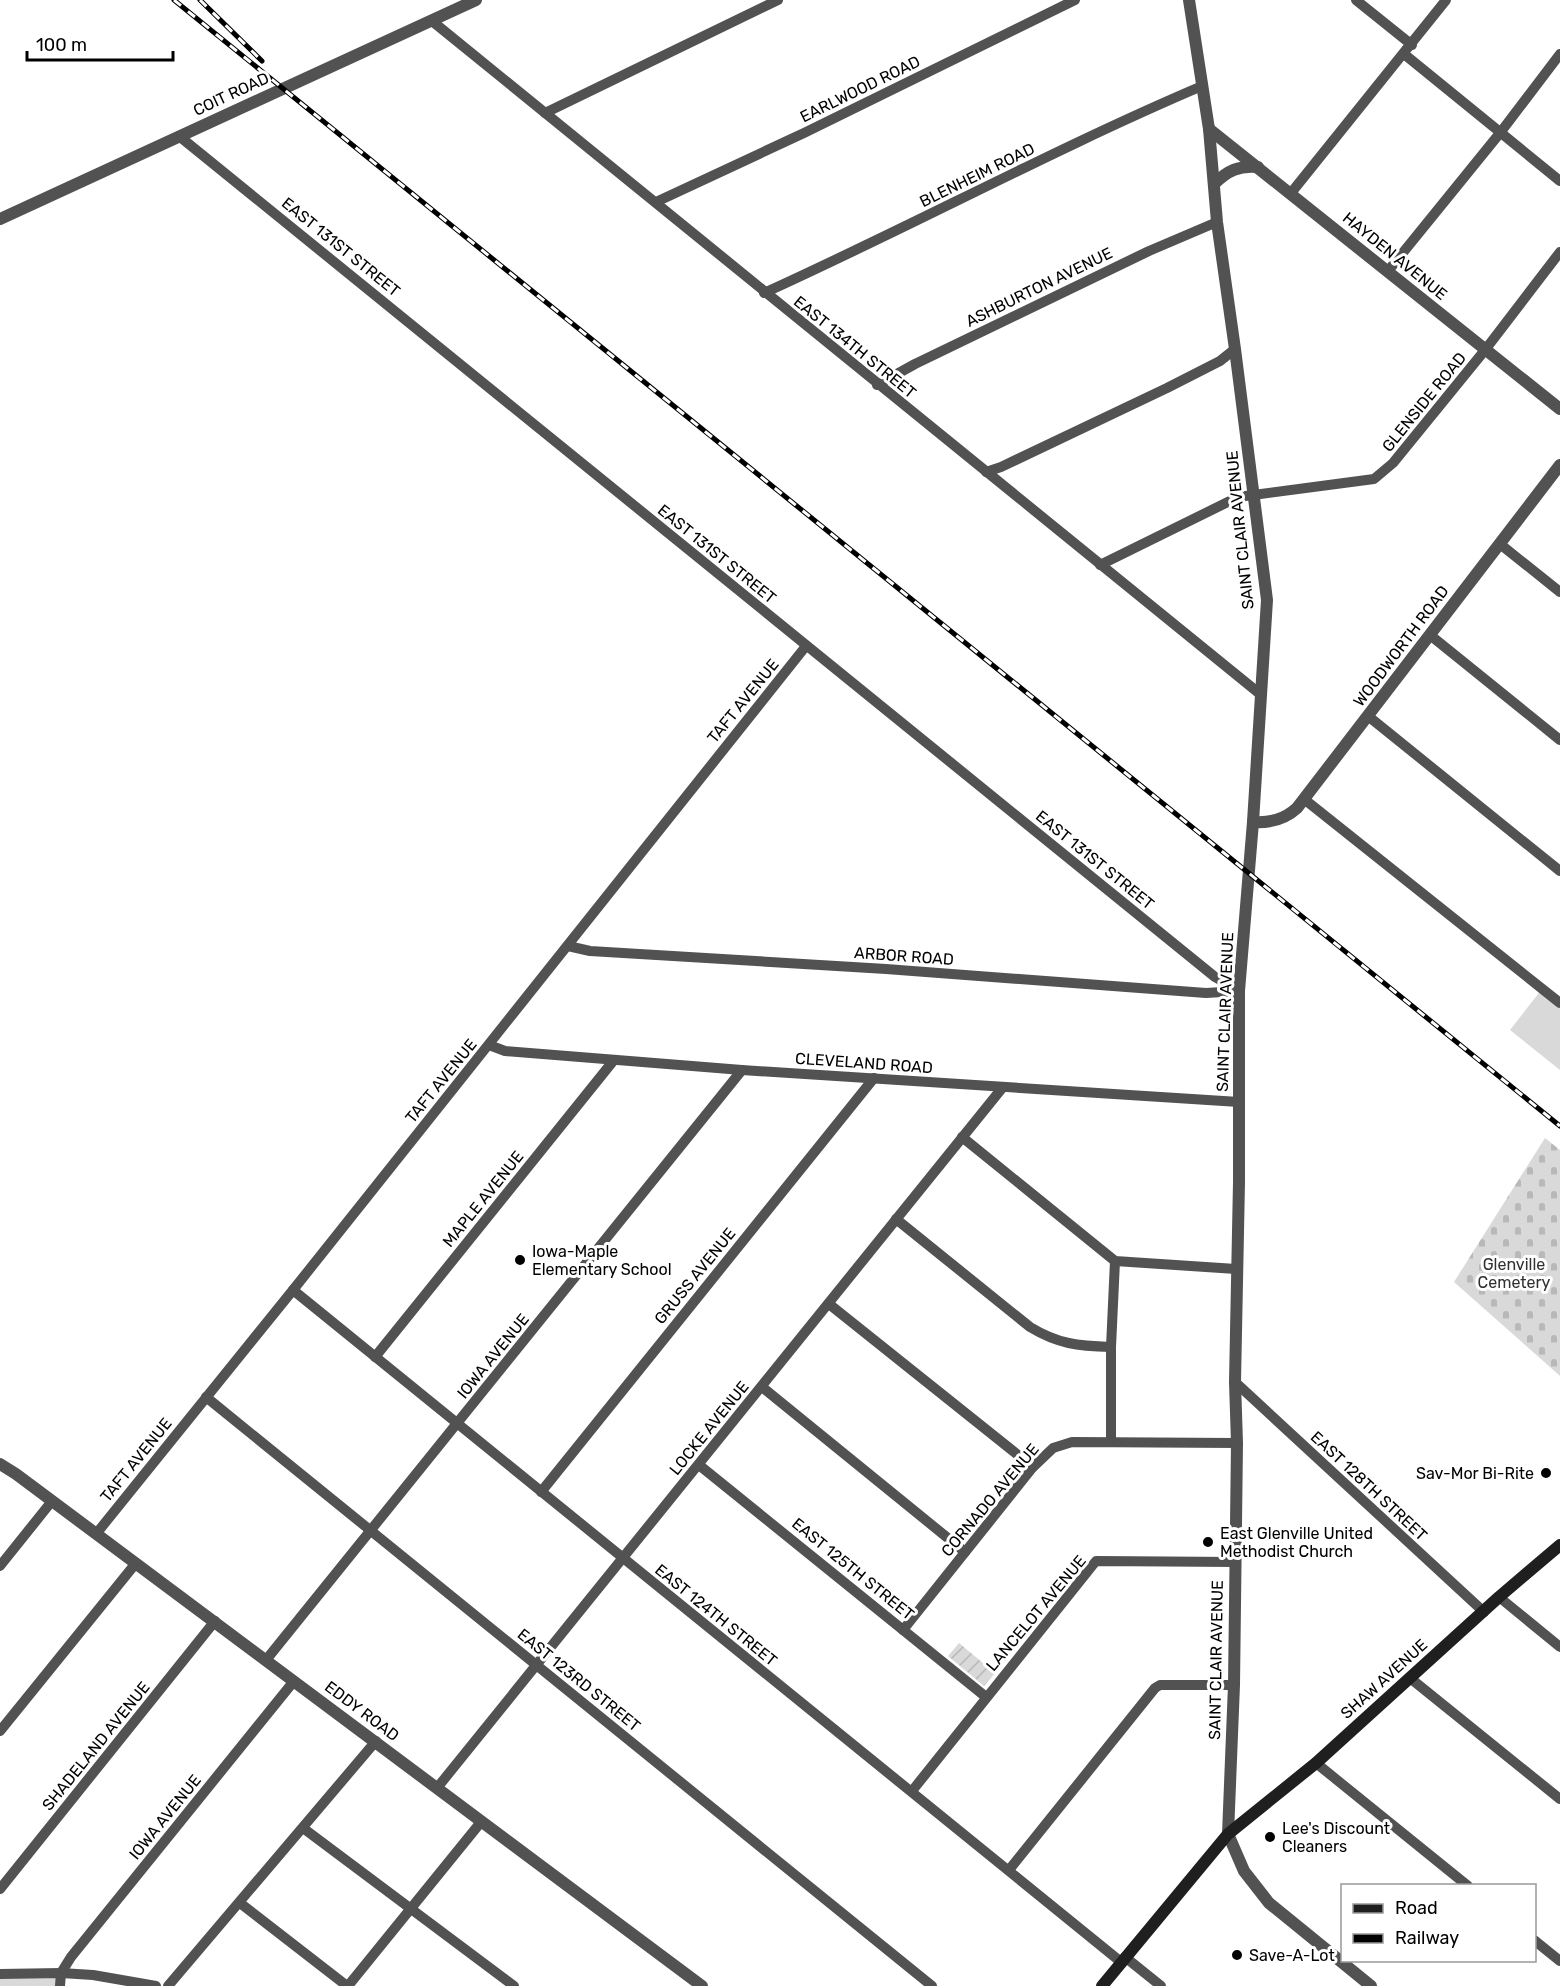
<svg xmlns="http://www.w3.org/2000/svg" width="1560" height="1986" viewBox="0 0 1560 1986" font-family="Rubik,sans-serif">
	<defs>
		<pattern id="cemetery-stones" width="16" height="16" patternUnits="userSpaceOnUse" patternTransform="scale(1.5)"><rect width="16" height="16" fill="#d9d9d9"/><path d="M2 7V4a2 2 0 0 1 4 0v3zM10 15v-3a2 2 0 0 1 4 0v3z" fill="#b8b8b8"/></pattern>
		<pattern id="garden-furrows" width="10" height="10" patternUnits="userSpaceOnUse" patternTransform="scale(1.5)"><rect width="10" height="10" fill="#d9d9d9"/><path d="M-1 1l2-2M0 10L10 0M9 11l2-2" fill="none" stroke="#b8b8b8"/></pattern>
	</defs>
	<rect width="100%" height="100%" fill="#fff"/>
	<g fill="#d9d9d9">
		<path d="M1542,989L1560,1003V1070L1510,1030Z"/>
		<path d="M61,1973L60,1986H0V1974Z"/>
	</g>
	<path fill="url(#cemetery-stones)" d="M1545,1138L1560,1150V1376L1454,1282Z"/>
	<path fill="url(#garden-furrows)" d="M959,1643L995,1673L984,1686L948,1656Z"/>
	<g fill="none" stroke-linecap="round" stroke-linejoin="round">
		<g stroke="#525252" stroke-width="10">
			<path d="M1356,0L1412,45"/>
			<path d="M432,21L1260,694"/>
			<path d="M1404,54L1560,181"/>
			<path d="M545,113L778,0"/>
			<path d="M179,136L1215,977L1239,991"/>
			<path d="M1291,193L1446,0"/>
			<path d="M656,202L804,133L1075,0"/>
			<path d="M1388,271L1500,133L1560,54"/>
			<path d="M764,293C912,226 1054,149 1202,86"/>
			<path d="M877,385L915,364L1149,251L1217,222"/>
			<path d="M986,472L1001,467L1167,388L1220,361L1235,349"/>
			<path d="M1500,544L1560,592"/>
			<path d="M1100,565L1238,497L1374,479L1393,463L1485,350L1560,252"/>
			<path d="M1430,635L1560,740"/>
			<path d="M1368,716L1560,871"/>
			<path d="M1304,799L1560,1003"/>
			<path d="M568,946L590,951L886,969L1206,993L1239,991"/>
			<path d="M489,1045L505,1051L742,1070L1239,1102"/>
			<path d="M962,1137L1115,1261L1236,1269"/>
			<path d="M896,1219L1030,1327C1058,1344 1078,1346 1111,1347"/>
			<path d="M293,1290L1121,1962"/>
			<path d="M829,1304L1033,1467"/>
			<path d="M375,1357L614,1060"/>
			<path d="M1235,1382L1484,1612"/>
			<path d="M762,1387L965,1552"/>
			<path d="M206,1397L932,1986"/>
			<path d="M1111,1441V1347L1115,1261"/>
			<path d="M699,1465L986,1697"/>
			<path d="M541,1492L874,1078"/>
			<path d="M96,1534L293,1290L806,646"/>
			<path d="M0,1566L52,1501"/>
			<path d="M1499,1597L1560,1647"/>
			<path d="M903,1630L1033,1467L1053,1448L1072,1442L1237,1443"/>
			<path d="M266,1660L742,1070"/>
			<path d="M1410,1678L1560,1799"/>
			<path d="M0,1731L136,1563"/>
			<path d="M1316,1763L1468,1886"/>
			<path d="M437,1788L1003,1087"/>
			<path d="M912,1791L1096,1561L1235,1562"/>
			<path d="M303,1828L514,1986"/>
			<path d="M1009,1870L1155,1688L1160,1685H1234"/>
			<path d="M0,1889L215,1621"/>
			<path d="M240,1903L347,1986"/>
			<path d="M1534,1940L1560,1961"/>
			<path d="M1125,1957L1161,1986"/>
			<path d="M0,1974L61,1973L93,1975L156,1986"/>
			<path d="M60,1986L61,1973L71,1957L294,1681"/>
			<path d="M168,1986L376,1741"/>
			<path d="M348,1986L481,1822"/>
		</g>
		<g stroke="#525252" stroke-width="12">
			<path d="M1189,0L1209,129L1217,222L1235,349L1267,600L1253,822L1239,991V1182L1235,1382L1237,1443L1234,1685L1228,1834L1244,1871L1269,1903L1371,1986"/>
			<path d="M1209,129L1560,409"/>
			<path d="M1214,184C1227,171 1239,165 1258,167"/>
			<path d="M0,219L476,0"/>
			<path d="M1253,822C1270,823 1284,820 1297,808L1560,465"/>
			<path d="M0,1464L16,1474L702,1986"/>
		</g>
		<path stroke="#1f1f1f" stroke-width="12" d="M1102,1986L1228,1834L1316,1763L1499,1597L1560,1545"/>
		<defs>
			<g id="rail">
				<path d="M174,0L1560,1126"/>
				<path d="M200,0L262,61"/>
			</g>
		</defs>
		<use href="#rail" stroke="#000" stroke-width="5"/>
		<use href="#rail" stroke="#fff" stroke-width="3" stroke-dasharray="9" stroke-linecap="butt"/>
	</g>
	<g fill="#000" stroke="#fff" stroke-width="2">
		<circle cx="520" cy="1260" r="6"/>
		<circle cx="1546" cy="1473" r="6"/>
		<circle cx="1208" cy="1542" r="6"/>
		<circle cx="1270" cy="1837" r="6"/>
		<circle cx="1237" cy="1955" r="6"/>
	</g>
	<g text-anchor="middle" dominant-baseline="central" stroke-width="6" stroke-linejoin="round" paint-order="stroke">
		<g font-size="16" fill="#000" stroke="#fff">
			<text transform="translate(860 89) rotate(-26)">EARLWOOD ROAD</text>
			<text transform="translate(231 94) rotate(-25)">COIT ROAD</text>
			<text transform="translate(977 175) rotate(-26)">BLENHEIM ROAD</text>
			<text transform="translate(341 247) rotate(39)">EAST 131ST STREET</text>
			<text transform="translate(1395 256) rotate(39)">HAYDEN AVENUE</text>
			<text transform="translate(1039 287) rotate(-26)">ASHBURTON AVENUE</text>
			<text transform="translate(855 347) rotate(39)">EAST 134TH STREET</text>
			<text transform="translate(1424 402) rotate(-51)">GLENSIDE ROAD</text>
			<text transform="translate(1240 530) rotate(-96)">SAINT CLAIR AVENUE</text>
			<text transform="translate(717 554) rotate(39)">EAST 131ST STREET</text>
			<text transform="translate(1401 646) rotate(-53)">WOODWORTH ROAD</text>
			<text transform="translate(743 701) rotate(-51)">TAFT AVENUE</text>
			<text transform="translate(1095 860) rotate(39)">EAST 131ST STREET</text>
			<text transform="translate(904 956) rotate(4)">ARBOR ROAD</text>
			<text transform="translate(1225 1012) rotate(-88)">SAINT CLAIR AVENUE</text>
			<text transform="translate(864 1063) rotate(4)">CLEVELAND ROAD</text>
			<text transform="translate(441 1081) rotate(-51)">TAFT AVENUE</text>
			<text transform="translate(483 1199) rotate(-51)">MAPLE AVENUE</text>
			<text transform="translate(695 1276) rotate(-51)">GRUSS AVENUE</text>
			<text transform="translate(493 1356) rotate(-51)">IOWA AVENUE</text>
			<text transform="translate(709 1428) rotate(-51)">LOCKE AVENUE</text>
			<text transform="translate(136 1460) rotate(-51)">TAFT AVENUE</text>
			<text transform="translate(1369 1486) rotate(43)">EAST 128TH STREET</text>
			<text transform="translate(990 1500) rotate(-50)">CORNADO AVENUE</text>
			<text transform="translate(853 1569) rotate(39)">EAST 125TH STREET</text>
			<text transform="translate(1036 1613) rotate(-50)">LANCELOT AVENUE</text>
			<text transform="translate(716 1615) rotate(39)">EAST 124TH STREET</text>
			<text transform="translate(1216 1660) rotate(-89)">SAINT CLAIR AVENUE</text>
			<text transform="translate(1384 1679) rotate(-42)">SHAW AVENUE</text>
			<text transform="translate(579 1680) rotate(39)">EAST 123RD STREET</text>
			<text transform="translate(362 1711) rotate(37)">EDDY ROAD</text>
			<text transform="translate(96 1746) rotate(-51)">SHADELAND AVENUE</text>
			<text transform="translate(165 1817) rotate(-51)">IOWA AVENUE</text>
		</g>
		<g font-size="16" fill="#000" stroke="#fff" text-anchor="start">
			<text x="532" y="1251">Iowa-Maple<tspan x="532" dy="18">Elementary School</tspan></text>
			<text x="1534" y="1473" text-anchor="end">Sav-Mor Bi-Rite</text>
			<text x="1220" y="1533">East Glenville United<tspan x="1220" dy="18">Methodist Church</tspan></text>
			<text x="1282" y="1828">Lee's Discount<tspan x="1282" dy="18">Cleaners</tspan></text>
			<text x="1249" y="1955">Save-A-Lot</text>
		</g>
		<g font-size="16" fill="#303030" stroke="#fff">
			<text x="1514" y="1264">Glenville<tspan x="1514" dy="18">Cemetery</tspan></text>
		</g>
	</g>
	<rect x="1341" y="1884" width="195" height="78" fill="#ffffff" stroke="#999999" stroke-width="1.5"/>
	<rect x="1353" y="1904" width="30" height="9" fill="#1f1f1f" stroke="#999999" stroke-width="1.5"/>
	<text x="1395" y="1914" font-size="18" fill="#000000">Road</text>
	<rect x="1353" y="1934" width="30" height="9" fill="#000000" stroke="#999999" stroke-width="1.5"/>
	<text x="1395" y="1944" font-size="18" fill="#000000">Railway</text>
	<path d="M27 51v9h146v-9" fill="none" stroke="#000000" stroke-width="3"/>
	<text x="36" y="51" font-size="18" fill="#000000" stroke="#ffffff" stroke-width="4.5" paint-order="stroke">100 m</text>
</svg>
